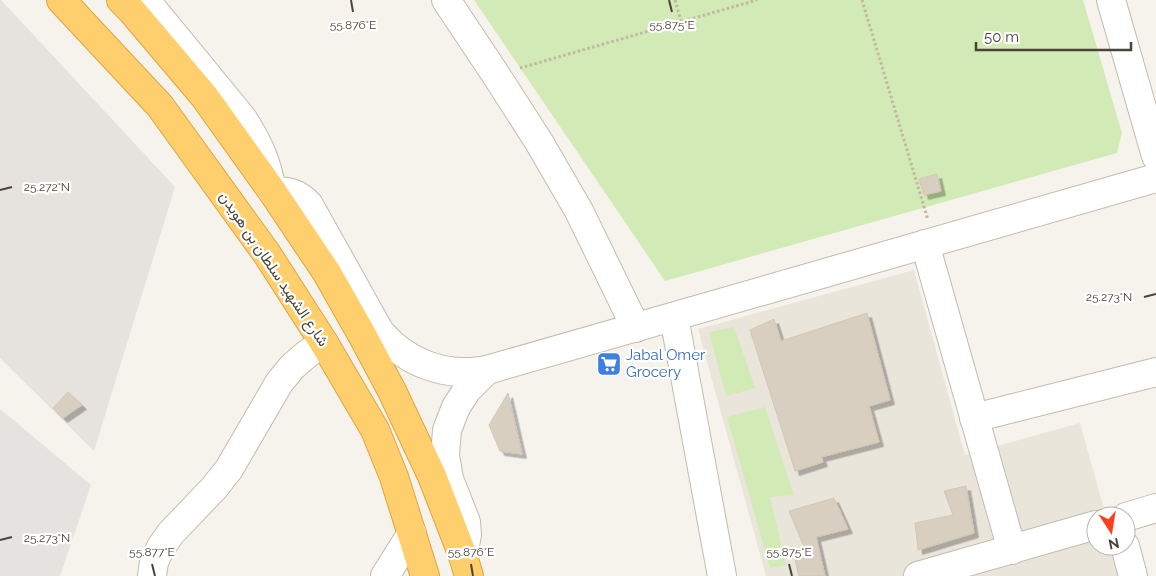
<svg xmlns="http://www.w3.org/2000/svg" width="1156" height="576" viewBox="0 0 1156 576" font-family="Raleway,Vazirmatn,sans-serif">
	<defs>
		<filter id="shadow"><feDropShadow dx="4.5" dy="4.5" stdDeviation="0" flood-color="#0004"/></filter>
	</defs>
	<rect width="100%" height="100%" fill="#f6f3ec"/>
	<path fill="#eae5da" d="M914,270L965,455L1080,423L1106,516H1096V546H1114L1123,576H766L698,329Z"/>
	<path fill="#e6e2dd" d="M0,0H1L175,187L94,451L0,358Z"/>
	<g fill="#d2eab5">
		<path d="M474,0H1083L1122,133L1117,153L665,281Z"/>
		<path d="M734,327L755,388L726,396L709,332Z"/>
		<path d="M765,407L794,495L770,497L786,565L770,568L727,417Z"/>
	</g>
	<path fill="#e5e3e0" d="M0,409L91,485L60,576H0Z"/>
	<g fill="#d8cfc1" stroke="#d3c7b4" filter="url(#shadow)">
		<path d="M937,174L941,191L924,195L919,179Z"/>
		<path d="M867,313L890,400L869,406L879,442L821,457L823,462L795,471L750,330L774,319L781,341Z"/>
		<path d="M68,392L82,405L63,418L53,408Z"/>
		<path d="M508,393L522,454L500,451L489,425Z"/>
		<path d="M966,486L974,533L918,550L915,523L953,515L944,491Z"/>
		<path d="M834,498L848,529L816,537L825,576H799L795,559L808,556L789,511Z"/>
	</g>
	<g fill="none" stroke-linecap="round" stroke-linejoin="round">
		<defs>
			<g id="minor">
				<path d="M147,0L152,8L243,119C259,144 267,162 272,191C289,191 298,193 309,205L380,332C384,336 389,342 394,346C414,363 441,373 467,372C474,372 481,371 487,370L1156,178"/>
				<path d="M446,0L496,75L539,142L579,211L636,328"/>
				<path d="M1111,0L1156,156"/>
				<path d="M925,244L1012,550"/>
				<path d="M674,317L722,576"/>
				<path d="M974,418L1156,372"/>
				<path d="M1126,517L1156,508"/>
				<path d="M1125,546L1133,576"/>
				<path d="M463,556L467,535L466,522L449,479L445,455L447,430L456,407L467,390L487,370"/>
				<path d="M152,576L154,562L161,547L171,533L214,488L229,469L279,383L292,367L307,354L324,343"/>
				<path d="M385,576L412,533"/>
				<path d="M918,576L1096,525"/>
			</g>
			<g id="highway">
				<path d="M61,0L160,106L267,254L324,343L375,430L394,477L425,576"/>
				<path d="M121,0L132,11L204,96L272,191L327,273L361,333L392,391L432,476L463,556L469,576"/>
			</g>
		</defs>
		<use href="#minor" stroke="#c2bbae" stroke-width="30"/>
		<use href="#highway" stroke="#e0a43c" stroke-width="30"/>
		<g stroke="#c4b79f" stroke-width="3" stroke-dasharray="2.5 2.5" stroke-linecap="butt">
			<path d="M675,0L681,21"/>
			<path d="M862,0L928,220"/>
			<path d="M520,68L757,0"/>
		</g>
		<use href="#minor" stroke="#fff" stroke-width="28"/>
		<use href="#highway" stroke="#ffcf6e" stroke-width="28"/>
	</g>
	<path fill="none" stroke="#4b4439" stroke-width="2" d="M351,0L353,12M669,0L672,12M0,190L12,187M1144,297L1156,294M0,540L12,537M152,564L155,576M471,564L473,576M789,564L792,576"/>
	<defs>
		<symbol id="supermarket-square" viewBox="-11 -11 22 22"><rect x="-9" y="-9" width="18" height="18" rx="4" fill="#3f7fe0" stroke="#fff"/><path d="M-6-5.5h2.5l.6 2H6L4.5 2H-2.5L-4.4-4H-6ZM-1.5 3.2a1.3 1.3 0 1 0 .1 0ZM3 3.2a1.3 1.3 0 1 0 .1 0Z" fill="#fff"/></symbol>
	</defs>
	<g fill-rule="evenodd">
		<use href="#supermarket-square" x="595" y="350" width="28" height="28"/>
	</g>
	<g text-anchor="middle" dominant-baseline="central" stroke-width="4.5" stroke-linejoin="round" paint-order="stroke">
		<g font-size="15" fill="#4b4439" stroke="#fff">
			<text transform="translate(274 269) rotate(56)">شارع الشهيد سلطان بن هويدن</text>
		</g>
		<g font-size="15" fill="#366cbe" stroke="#fff" text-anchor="start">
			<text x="626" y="355">Jabal Omer<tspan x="626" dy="17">Grocery</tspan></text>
		</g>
	</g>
	<g font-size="12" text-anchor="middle" fill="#4b4439" stroke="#fff" stroke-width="4.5" stroke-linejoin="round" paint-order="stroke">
		<text x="353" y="29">55.876°E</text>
		<text x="672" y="29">55.875°E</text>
		<text x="47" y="191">25.272°N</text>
		<text x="1109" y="301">25.273°N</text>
		<text x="47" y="542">25.273°N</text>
		<text x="152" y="556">55.877°E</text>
		<text x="471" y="556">55.876°E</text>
		<text x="789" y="556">55.875°E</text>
	</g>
	<g transform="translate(1111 531) rotate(168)"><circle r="24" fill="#ffffff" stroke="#b7b4b0"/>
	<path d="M0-4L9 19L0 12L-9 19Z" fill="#fc3f1d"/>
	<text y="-8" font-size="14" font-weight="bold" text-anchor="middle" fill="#4b4439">N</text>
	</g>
	<path d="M976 42v8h155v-8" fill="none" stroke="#4b4439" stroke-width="2.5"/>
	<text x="984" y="42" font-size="15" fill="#4b4439" stroke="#ffffff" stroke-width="4" paint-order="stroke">50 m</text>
</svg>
